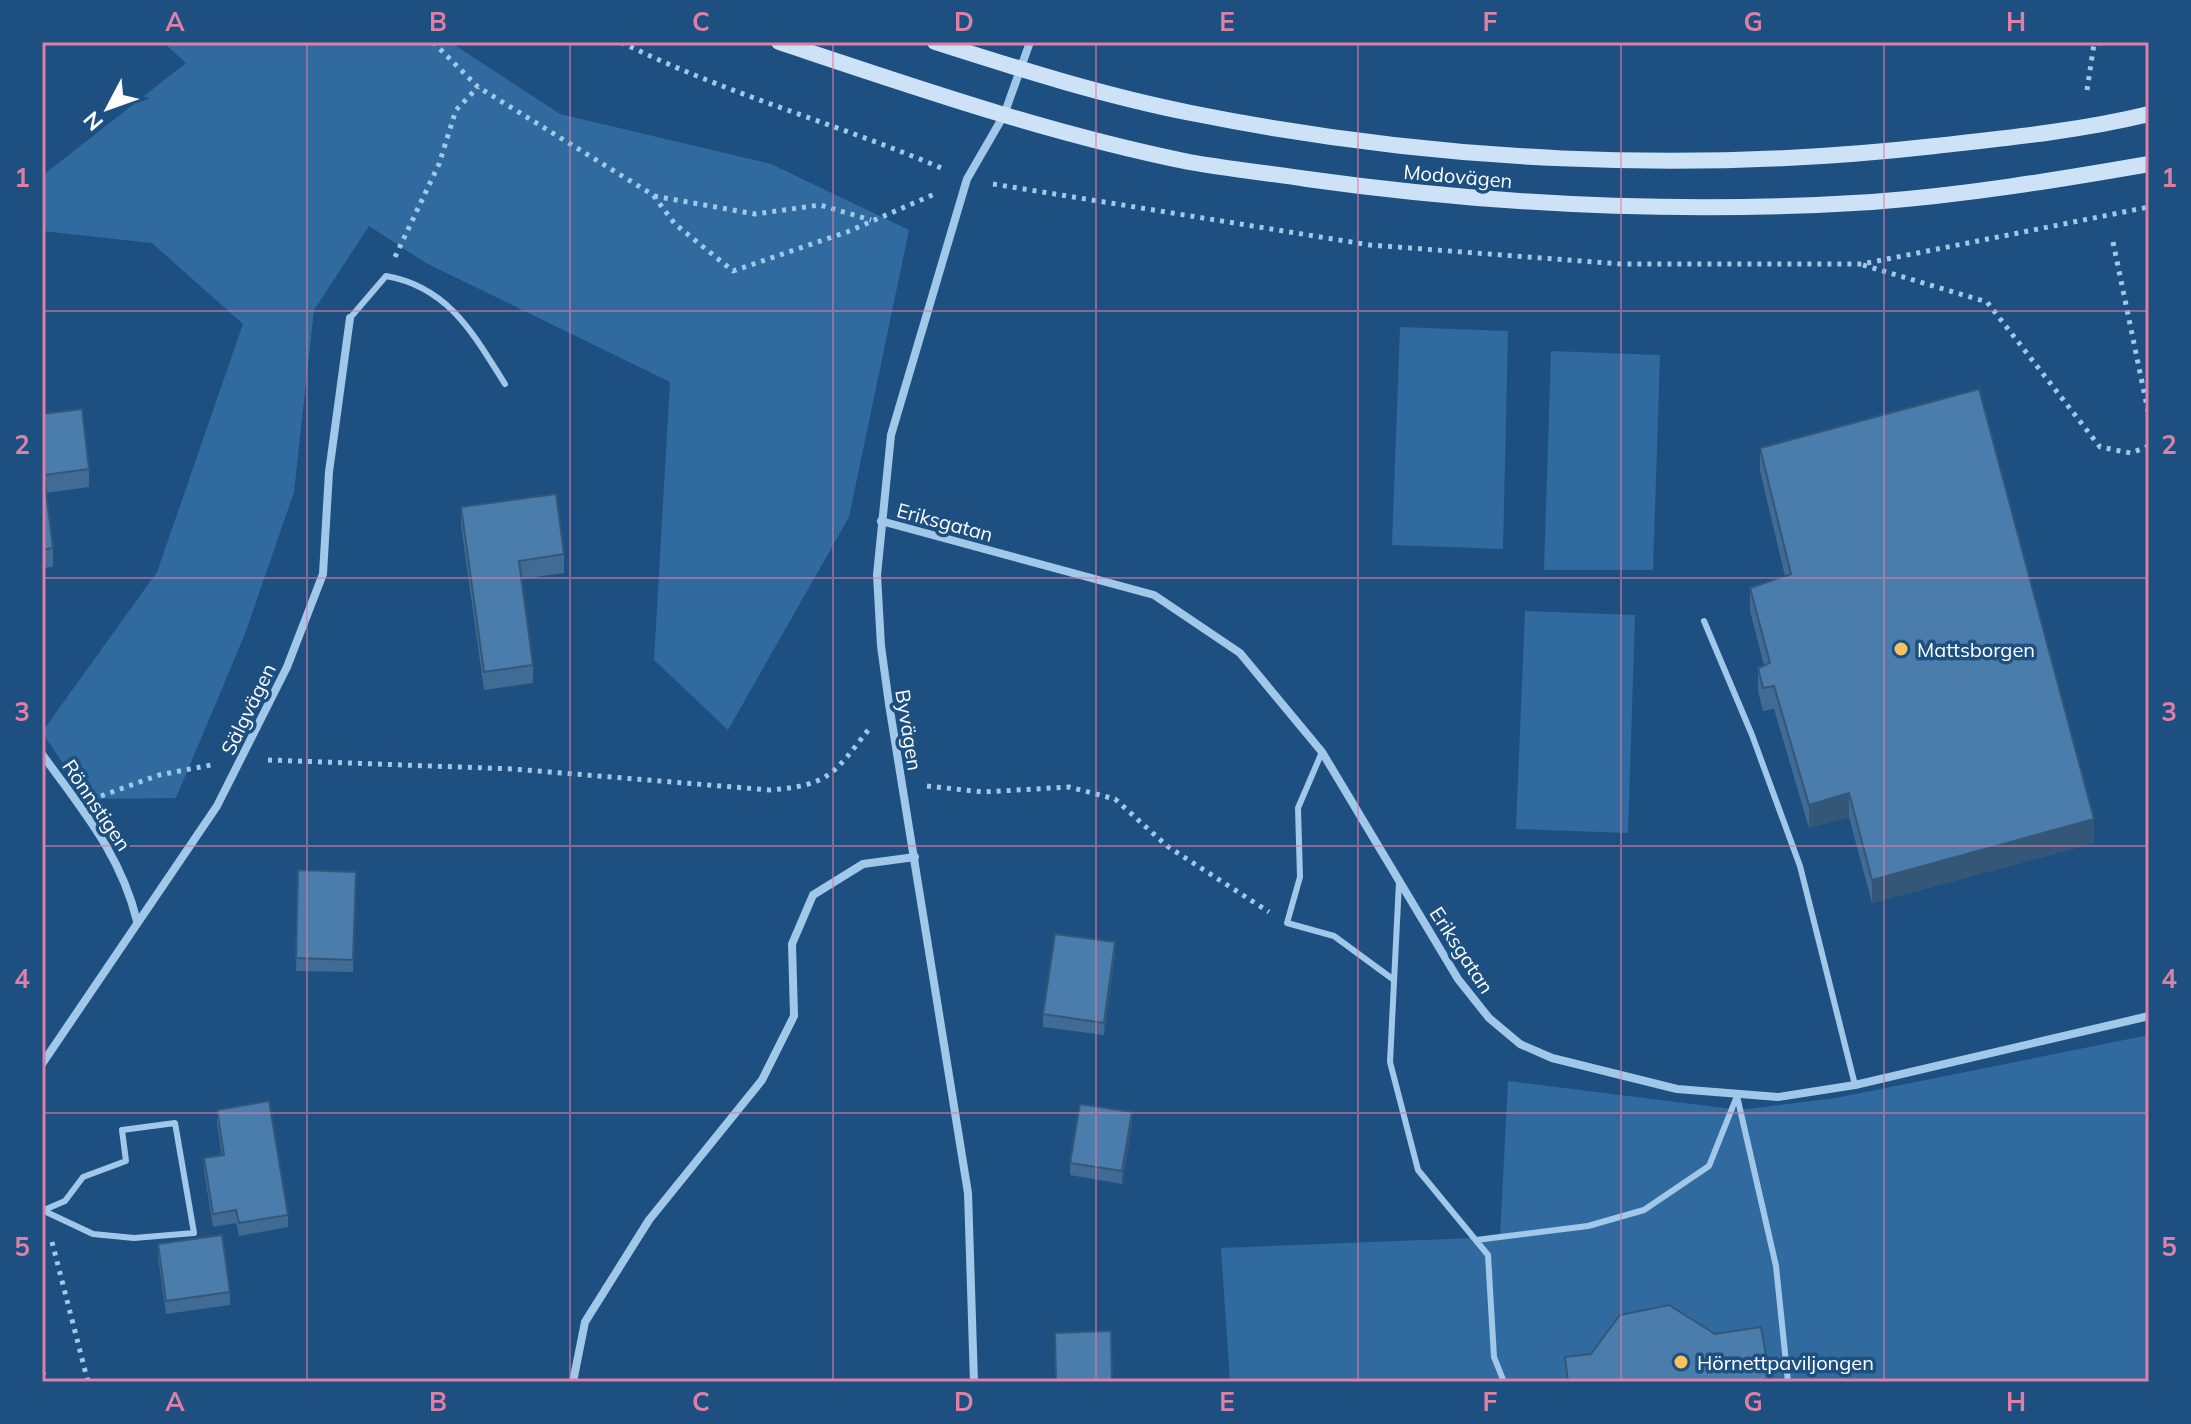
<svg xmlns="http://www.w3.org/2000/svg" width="2191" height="1424" viewBox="0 0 2191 1424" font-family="Mulish,sans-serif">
	<rect width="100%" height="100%" fill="#1d5081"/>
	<g fill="#306a9f">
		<path d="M163,42H450L560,114L771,164L909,230L849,517L728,730L654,660L670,382L426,263L369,226L314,310L294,492L245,634L176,798L87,799L42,732L157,572L243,324L152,243L42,231V176L186,63Z"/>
		<path d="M1400,327L1508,331L1503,549L1392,545Z"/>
		<path d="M1551,351L1660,355L1653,570H1544Z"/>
		<path d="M1525,611L1635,615L1628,833L1516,829Z"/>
		<path d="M2149,1035V1382H1230L1221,1248L1500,1237L1508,1081L1740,1110L1836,1098Z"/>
	</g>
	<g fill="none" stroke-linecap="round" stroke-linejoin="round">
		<g stroke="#a1c7e9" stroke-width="5" stroke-dasharray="4 6" stroke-linecap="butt">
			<path d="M433,42L478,87L653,195L675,224L733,271L847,232L937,193"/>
			<path d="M621,42C725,94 839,124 946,170"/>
			<path d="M2087,90L2094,44L2103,42"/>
			<path d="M993,184L1370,245L1622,264H1862L2149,207"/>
			<path d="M654,196L755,214L820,205L871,220"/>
			<path d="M2113,242L2149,416"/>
			<path d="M395,257L439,164L456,110L478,87"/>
			<path d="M1863,265L1987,302L2100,447L2131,453L2149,446"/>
			<path d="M268,760L513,769L770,790C829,785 833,775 869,729"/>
			<path d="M927,786L983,792L1069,787L1115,799L1167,846L1269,912"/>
			<path d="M101,796L159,775L211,765"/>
			<path d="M52,1242L88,1382"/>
			<path d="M42,1372L49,1382"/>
		</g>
		<g stroke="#a1c7e9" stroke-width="6">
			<path d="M350,318L386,276C449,287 474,335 505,384"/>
			<path d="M1704,621L1752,735L1800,866L1855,1085"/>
			<path d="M1322,752L1298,808L1300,877L1287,923L1334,936L1394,980"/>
			<path d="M1399,882L1390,1062L1418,1170L1488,1255L1494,1357L1504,1382"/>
			<path d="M42,1210L93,1234L134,1238L194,1233L175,1123L122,1130L126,1161L83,1177L65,1201L44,1210"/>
			<path d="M1476,1240L1588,1226L1644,1210L1709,1166L1737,1096L1776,1266L1788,1382"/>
		</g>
		<g stroke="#a1c7e9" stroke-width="8">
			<path d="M881,521L1154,595L1240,653L1322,752L1458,979L1489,1018L1520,1044L1552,1058L1677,1089L1778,1097L1855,1085L2149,1016"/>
			<path d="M42,754C82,810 120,853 137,921"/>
			<path d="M42,1064L217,806L287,667L323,574L329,472L350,318"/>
			<path d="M573,1382L585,1322L649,1220L762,1080L794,1016L792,944L813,895L863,864L915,857"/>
			<path d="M974,1382L968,1193L889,704L881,646L877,575L891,435L967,179L1004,115L1030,42"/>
		</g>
		<g stroke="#cde2f7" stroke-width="16">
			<path d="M779,42C914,87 1050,134 1189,162C1228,169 1268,173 1307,179C1493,205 1683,214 1872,202C1965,195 2057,180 2149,164"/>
			<path d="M935,42C1019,69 1105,96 1191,113C1435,162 1688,174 1935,146C2007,138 2079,131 2149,114"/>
		</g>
	</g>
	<g fill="#406b94">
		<path d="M42,414L89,469V487L46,493L53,548V567L42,568Z"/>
		<path d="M1760,448L2094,843L1872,903L1849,817L1809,828L1774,709L1763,711L1758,691V668L1764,665L1750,611V588L1785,576L1760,471Z"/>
		<path d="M461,507L564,554V573L521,579L533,665V683L484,690L461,525Z"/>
		<path d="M298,870L356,872L353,972L296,971Z"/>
		<path d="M1115,955L1104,1035L1043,1027V1014Z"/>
		<path d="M217,1110L288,1215V1227L239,1236L236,1223L213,1227L204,1171V1158L222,1156L217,1123Z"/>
		<path d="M1132,1125L1122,1184L1070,1175V1163Z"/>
		<path d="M158,1244L230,1292V1305L166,1314L158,1257Z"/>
		<path d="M1565,1357L1770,1382H1566Z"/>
	</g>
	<g fill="#345778">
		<path d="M1849,793V817L1809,828V805Z"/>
		<path d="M2094,819V843L1872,903V880Z"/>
		<path d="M1115,942V955L1104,1035V1023Z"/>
		<path d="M1132,1112V1125L1122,1184V1171Z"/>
		<path d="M1770,1378V1382H1752Z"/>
	</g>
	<g fill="#4a7cac" stroke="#345778" stroke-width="2">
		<path d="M1979,389L2094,819L1872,880L1849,793L1809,805L1774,686L1763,688L1758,668L1770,663L1750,588L1791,574L1760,448Z"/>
		<path d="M82,409L89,469L44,475L53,548L42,550V414Z"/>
		<path d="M556,494L564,554L519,561L533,665L484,672L461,507Z"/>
		<path d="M298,870L356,872L353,960L296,958Z"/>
		<path d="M1055,934L1115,942L1104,1023L1043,1014Z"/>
		<path d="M269,1101L288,1215L239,1223L236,1210L213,1214L204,1158L224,1155L217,1110Z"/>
		<path d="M1080,1104L1132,1112L1122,1171L1070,1163Z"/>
		<path d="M222,1235L230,1292L166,1301L158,1244Z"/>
		<path d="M1669,1305L1715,1334L1761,1327L1770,1378L1752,1382H1568L1565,1357L1591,1354L1620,1315Z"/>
		<path d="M1111,1331L1112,1382H1056L1055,1333Z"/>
	</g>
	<path fill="none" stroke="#dd80a5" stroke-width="2" stroke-opacity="0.55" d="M307,42V1382M570,42V1382M833,42V1382M1096,42V1382M1358,42V1382M1621,42V1382M1884,42V1382M42,311H2149M42,578H2149M42,846H2149M42,1113H2149"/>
	<g fill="#f9c25f" stroke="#1d5081" stroke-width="3">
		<circle cx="1901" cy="649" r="8"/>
		<circle cx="1681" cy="1362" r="8"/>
	</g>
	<g text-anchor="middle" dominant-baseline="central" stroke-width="7" stroke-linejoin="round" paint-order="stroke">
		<g font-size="20" fill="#fff" stroke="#1d5081">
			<text transform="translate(1458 176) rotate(5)">Modovägen</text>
			<text transform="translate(945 522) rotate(15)">Eriksgatan</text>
			<text transform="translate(248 709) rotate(-64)">Sälgvägen</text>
			<text transform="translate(909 730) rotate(81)">Byvägen</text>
			<text transform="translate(97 805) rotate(56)">Rönnstigen</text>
			<text transform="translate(1462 950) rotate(57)">Eriksgatan</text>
		</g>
		<g font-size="20" fill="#fff" stroke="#1d5081" text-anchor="start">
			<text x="1917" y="649">Mattsborgen</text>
			<text x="1697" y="1362">Hörnettpaviljongen</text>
		</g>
	</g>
	<rect width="2191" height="1424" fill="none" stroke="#1d5081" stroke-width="88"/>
	<g transform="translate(108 108) rotate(229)" stroke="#1d5081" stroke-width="6" paint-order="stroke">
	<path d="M0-6L14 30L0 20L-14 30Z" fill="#ffffff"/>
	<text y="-12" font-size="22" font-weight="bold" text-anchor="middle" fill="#ffffff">N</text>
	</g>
	<rect x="44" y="44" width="2103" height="1336" fill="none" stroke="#dd80a5" stroke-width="3"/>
	<g font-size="26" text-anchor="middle" font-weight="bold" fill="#dd80a5">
		<text x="175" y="31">A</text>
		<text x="438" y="31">B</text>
		<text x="701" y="31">C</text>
		<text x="964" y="31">D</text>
		<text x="1227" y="31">E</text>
		<text x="1490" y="31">F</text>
		<text x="1753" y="31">G</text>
		<text x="2016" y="31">H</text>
		<text x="22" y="187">1</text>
		<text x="2169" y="187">1</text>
		<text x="22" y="454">2</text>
		<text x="2169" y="454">2</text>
		<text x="22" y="721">3</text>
		<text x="2169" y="721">3</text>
		<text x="22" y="988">4</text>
		<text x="2169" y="988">4</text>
		<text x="22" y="1256">5</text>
		<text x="2169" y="1256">5</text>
		<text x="175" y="1411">A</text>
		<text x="438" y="1411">B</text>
		<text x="701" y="1411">C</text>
		<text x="964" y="1411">D</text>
		<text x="1227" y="1411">E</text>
		<text x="1490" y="1411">F</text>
		<text x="1753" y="1411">G</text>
		<text x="2016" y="1411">H</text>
	</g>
</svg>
